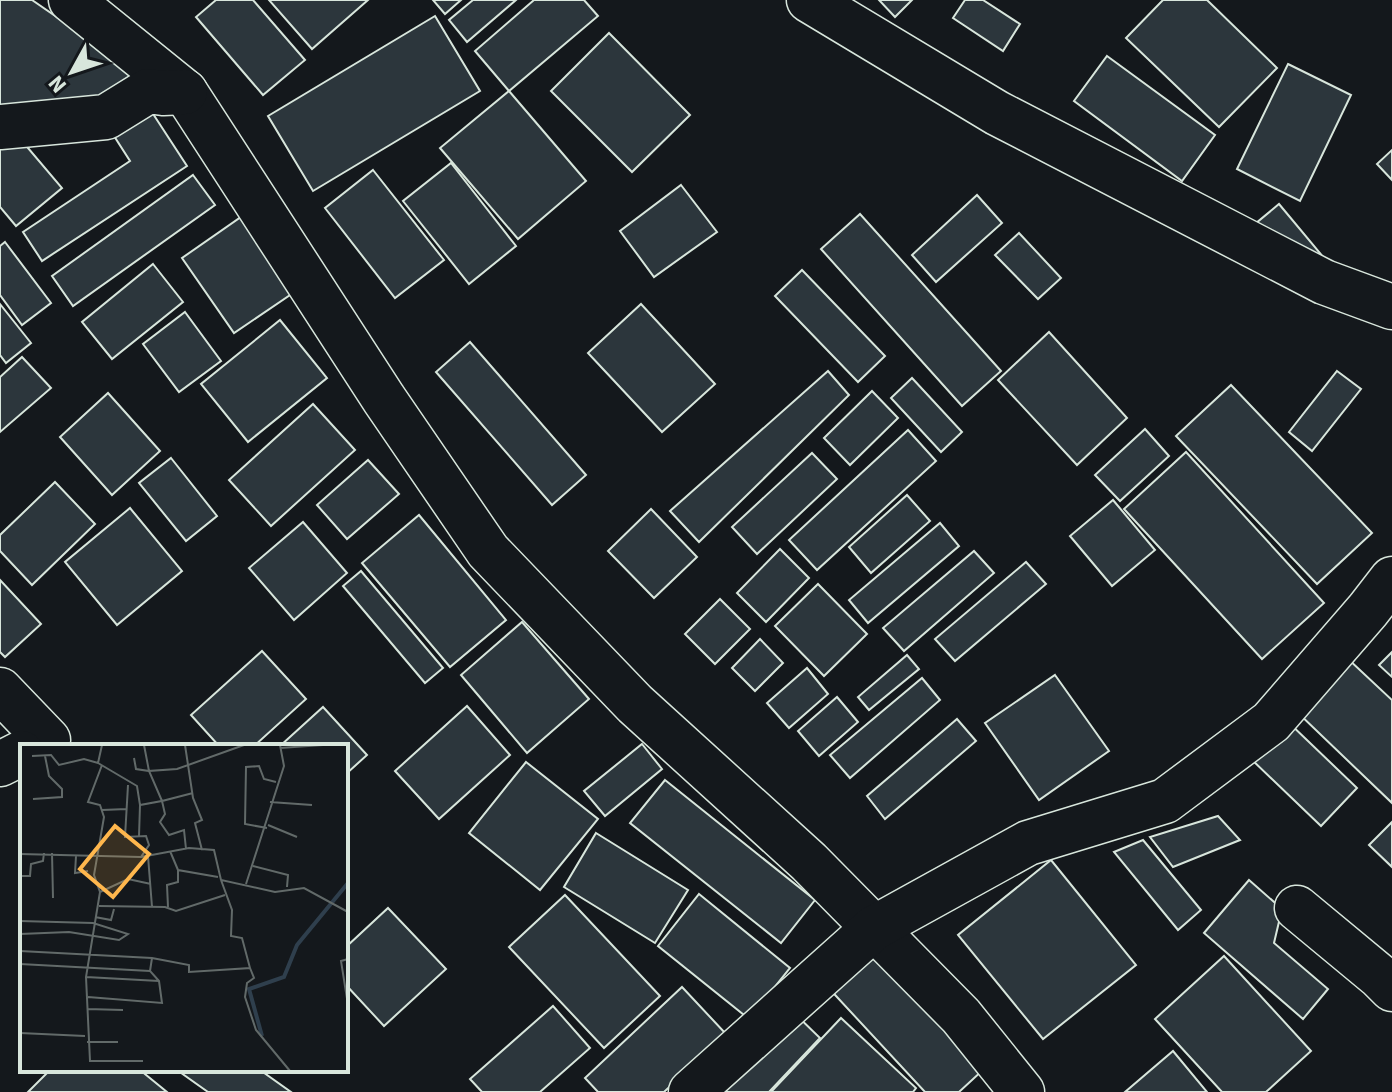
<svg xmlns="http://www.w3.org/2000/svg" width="1392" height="1092" viewBox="0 0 1392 1092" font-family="'Source Sans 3',sans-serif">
	<rect width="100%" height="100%" fill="#14181c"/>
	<g fill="#2c363c" stroke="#d8e6dc" stroke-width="2">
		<path d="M0,0H32L148,80L110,105L0,110Z"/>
		<path d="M216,0H253L305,60L263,95L196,17Z"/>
		<path d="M269,0H368L312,49Z"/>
		<path d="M433,0H461L445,14Z"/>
		<path d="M473,0H516L467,42L449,20Z"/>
		<path d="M534,0H584L598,16L509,91L475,51Z"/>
		<path d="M879,0H912L895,17Z"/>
		<path d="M965,0H983L1020,24L1003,51L953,18Z"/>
		<path d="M1163,0H1207L1277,68L1219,127L1126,38Z"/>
		<path d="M435,16L480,91L313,191L268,116Z"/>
		<path d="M609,33L690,115L632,172L551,91Z"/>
		<path d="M1107,56L1215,135L1182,181L1074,101Z"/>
		<path d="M1288,64L1351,95L1300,201L1237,169Z"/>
		<path d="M509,91L586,181L518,239L440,148Z"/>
		<path d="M144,100L187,166L42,261L23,232L130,161L107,125Z"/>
		<path d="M17,135L62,188L16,226L0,207V149Z"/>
		<path d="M1392,150V180L1377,164Z"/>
		<path d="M451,163L516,246L469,284L403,201Z"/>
		<path d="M373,170L444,260L395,298L325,208Z"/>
		<path d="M193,175L215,205L73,306L52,276Z"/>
		<path d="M681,185L717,232L654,277L620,231Z"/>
		<path d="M977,195L1002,223L936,282L912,255Z"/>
		<path d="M1279,204L1339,276L1255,224Z"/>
		<path d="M860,214L1001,371L962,406L821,249Z"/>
		<path d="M241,217L293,293L234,333L182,258Z"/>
		<path d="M1019,233L1061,278L1038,299L995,255Z"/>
		<path d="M5,242L51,303L22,325L0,295V246Z"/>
		<path d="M153,264L183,302L112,359L82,322Z"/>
		<path d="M802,270L885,356L858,382L775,296Z"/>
		<path d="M0,304L31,343L6,363L0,355Z"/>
		<path d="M641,304L715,384L662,432L588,353Z"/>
		<path d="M185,312L221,361L179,392L143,344Z"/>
		<path d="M280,320L327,378L248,442L201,384Z"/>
		<path d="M1049,332L1127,418L1077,465L998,380Z"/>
		<path d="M470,342L586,475L552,505L436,372Z"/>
		<path d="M22,357L51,388L0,432V377Z"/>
		<path d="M828,371L849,395L699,542L670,511Z"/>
		<path d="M1337,371L1361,389L1312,451L1289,432Z"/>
		<path d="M912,378L962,432L941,452L891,398Z"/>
		<path d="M1231,385L1372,533L1317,584L1176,436Z"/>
		<path d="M872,391L898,418L850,465L824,438Z"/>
		<path d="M108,393L160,451L112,495L60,437Z"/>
		<path d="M313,404L355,450L271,526L229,480Z"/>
		<path d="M1145,429L1169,456L1120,501L1095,475Z"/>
		<path d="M908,430L936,461L817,570L789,540Z"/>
		<path d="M1186,452L1324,603L1262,659L1124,509Z"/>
		<path d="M812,453L837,479L757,554L732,527Z"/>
		<path d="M171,458L217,516L186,541L139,483Z"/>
		<path d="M368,460L399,494L347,539L317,505Z"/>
		<path d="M55,482L95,524L32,585L0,551V535Z"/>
		<path d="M907,495L930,521L871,573L849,547Z"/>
		<path d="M1113,500L1155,550L1112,586L1070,536Z"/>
		<path d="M130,508L182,571L117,625L65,562Z"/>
		<path d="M651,509L697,557L654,598L608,551Z"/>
		<path d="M419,515L506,620L450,667L362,563Z"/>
		<path d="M303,522L347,573L294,620L249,568Z"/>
		<path d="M940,523L959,546L868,623L849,600Z"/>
		<path d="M780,549L809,578L766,622L737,593Z"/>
		<path d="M974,551L994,573L904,651L883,628Z"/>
		<path d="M1026,562L1046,584L955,661L935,639Z"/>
		<path d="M361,571L443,668L425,683L343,586Z"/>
		<path d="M0,580L41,624L5,657L0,652Z"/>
		<path d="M818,584L867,634L824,676L775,626Z"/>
		<path d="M720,599L750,629L715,664L685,634Z"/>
		<path d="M522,622L589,699L527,753L461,675Z"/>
		<path d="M760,639L783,663L755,691L732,668Z"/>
		<path d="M262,651L306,699L254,746H219L191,715Z"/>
		<path d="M1392,652V677L1379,665Z"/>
		<path d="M907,655L919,669L869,710L858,697Z"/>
		<path d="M1346,657L1392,700V803L1295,710Z"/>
		<path d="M807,668L828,694L789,728L767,703Z"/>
		<path d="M1055,675L1109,751L1039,800L985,723Z"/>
		<path d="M922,678L940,700L850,778L830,755Z"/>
		<path d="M837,697L858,722L819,756L798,731Z"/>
		<path d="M467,706L510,755L439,819L395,771Z"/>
		<path d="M323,707L367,755L346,774V746H280Z"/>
		<path d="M957,719L976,741L885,819L867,796Z"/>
		<path d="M1285,719L1357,788L1321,826L1249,757Z"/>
		<path d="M642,744L662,769L605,816L584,791Z"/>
		<path d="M526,762L598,819L540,890L469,833Z"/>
		<path d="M665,780L815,900L781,943L630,823Z"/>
		<path d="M1218,816L1240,840L1173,867L1150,837Z"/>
		<path d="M1392,822V867L1369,845Z"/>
		<path d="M596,833L688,890L655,943L564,887Z"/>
		<path d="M1143,840L1201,910L1178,930L1114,852Z"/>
		<path d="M1051,860L1136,965L1043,1039L958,935Z"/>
		<path d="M1249,880L1282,909L1274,943L1328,989L1303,1019L1204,933Z"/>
		<path d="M699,894L790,968L749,1019L658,946Z"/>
		<path d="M565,895L660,996L604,1048L509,947Z"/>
		<path d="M388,908L446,969L384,1026L346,985V947Z"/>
		<path d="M872,944L984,1069L959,1092H925L824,983Z"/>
		<path d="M1224,956L1311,1051L1266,1092H1222L1155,1019Z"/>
		<path d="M682,987L726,1034L664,1092H598L585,1078Z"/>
		<path d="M553,1006L590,1048L540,1092H482L470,1079Z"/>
		<path d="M788,1007L820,1038L769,1092H708Z"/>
		<path d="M841,1018L916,1088L913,1092H771Z"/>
		<path d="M1173,1051L1207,1092H1125Z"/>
		<path d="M50,1070H140L167,1092H28Z"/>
		<path d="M177,1070H260L291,1092H208Z"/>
	</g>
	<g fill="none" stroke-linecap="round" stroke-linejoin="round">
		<defs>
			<g id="minor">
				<path d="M71,0L185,92L384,399L488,551L635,704L809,862L961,1016L1022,1092"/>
				<path d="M809,0L997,113L1324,282L1392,307"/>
				<path d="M0,127L106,117L148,91L163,93L185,92"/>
				<path d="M0,690L48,740L37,746"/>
				<path d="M0,764L22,753"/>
				<path d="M1297,908L1379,976L1392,989"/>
				<path d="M691,1092L874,928L1028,843L1165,801L1271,722L1368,610L1392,579"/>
			</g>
		</defs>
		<use href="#minor" stroke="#d8e6dc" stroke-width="47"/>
		<use href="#minor" stroke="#14181c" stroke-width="44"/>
	</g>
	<g transform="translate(20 744)">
		<rect width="328" height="328" fill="#14181c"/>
		<path fill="none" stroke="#2f3f4d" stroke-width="4" d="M242,292L229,245L264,233L277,201L328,139"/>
		<path fill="none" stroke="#626a69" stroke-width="2" d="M165,1L173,54L182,76L175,79L182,106M260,4L303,1M12,12L31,11L39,21L64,15L78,19L82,1M114,14L116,25L129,27L124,1M78,19L117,42L120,61L142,57L145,70L140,78L149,91L164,86L166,105M108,41L105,93L126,92L129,101L121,113M173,49L142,57L129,27L157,25L224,1M13,55L42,53V45L29,32L25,12M250,58L292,61M82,66L107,65M248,81L277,93M247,84L225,80L226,23L239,22L244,35L256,38M119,92L120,61M150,107L158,126L198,133M32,109L33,154M0,110L121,113L169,104L194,106L201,136L255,148L284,144L328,168M56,112L55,129L68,127M128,112L132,163M233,122L268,131L267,143M0,132H10L11,120L23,117L24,109M226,140L264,22L260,1M80,148L74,131L84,73L80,61L68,58L82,21M79,162L145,163L156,167L205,151M148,163L147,141L158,138V126M75,173L91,176L94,165M0,177L73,179L108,190L99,196L49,188L0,190M0,207L132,214L169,221V228L230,224L222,194L211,192L212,166L201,136M328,215L321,217L328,261M0,220L130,227M230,224L234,234L227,239L225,253L236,286L270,327M66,233L139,237M68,253L142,259L139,237L130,227L132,214M67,265L103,266M0,289L65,292M67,298H98M123,317H70L66,233L80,148L108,135L131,140"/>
		<path fill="#ffb74d" fill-opacity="0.15" stroke="#ffb74d" stroke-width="4" d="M95,82L129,110L93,153L60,125Z"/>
		<rect width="328" height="328" fill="none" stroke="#d8e6dc" stroke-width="4"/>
	</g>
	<g transform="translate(72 72) rotate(230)" stroke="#14181c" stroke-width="6" paint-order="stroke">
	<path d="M0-6L14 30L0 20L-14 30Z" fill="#d8e6dc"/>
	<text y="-12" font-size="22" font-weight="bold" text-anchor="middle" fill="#d8e6dc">N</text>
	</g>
</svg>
